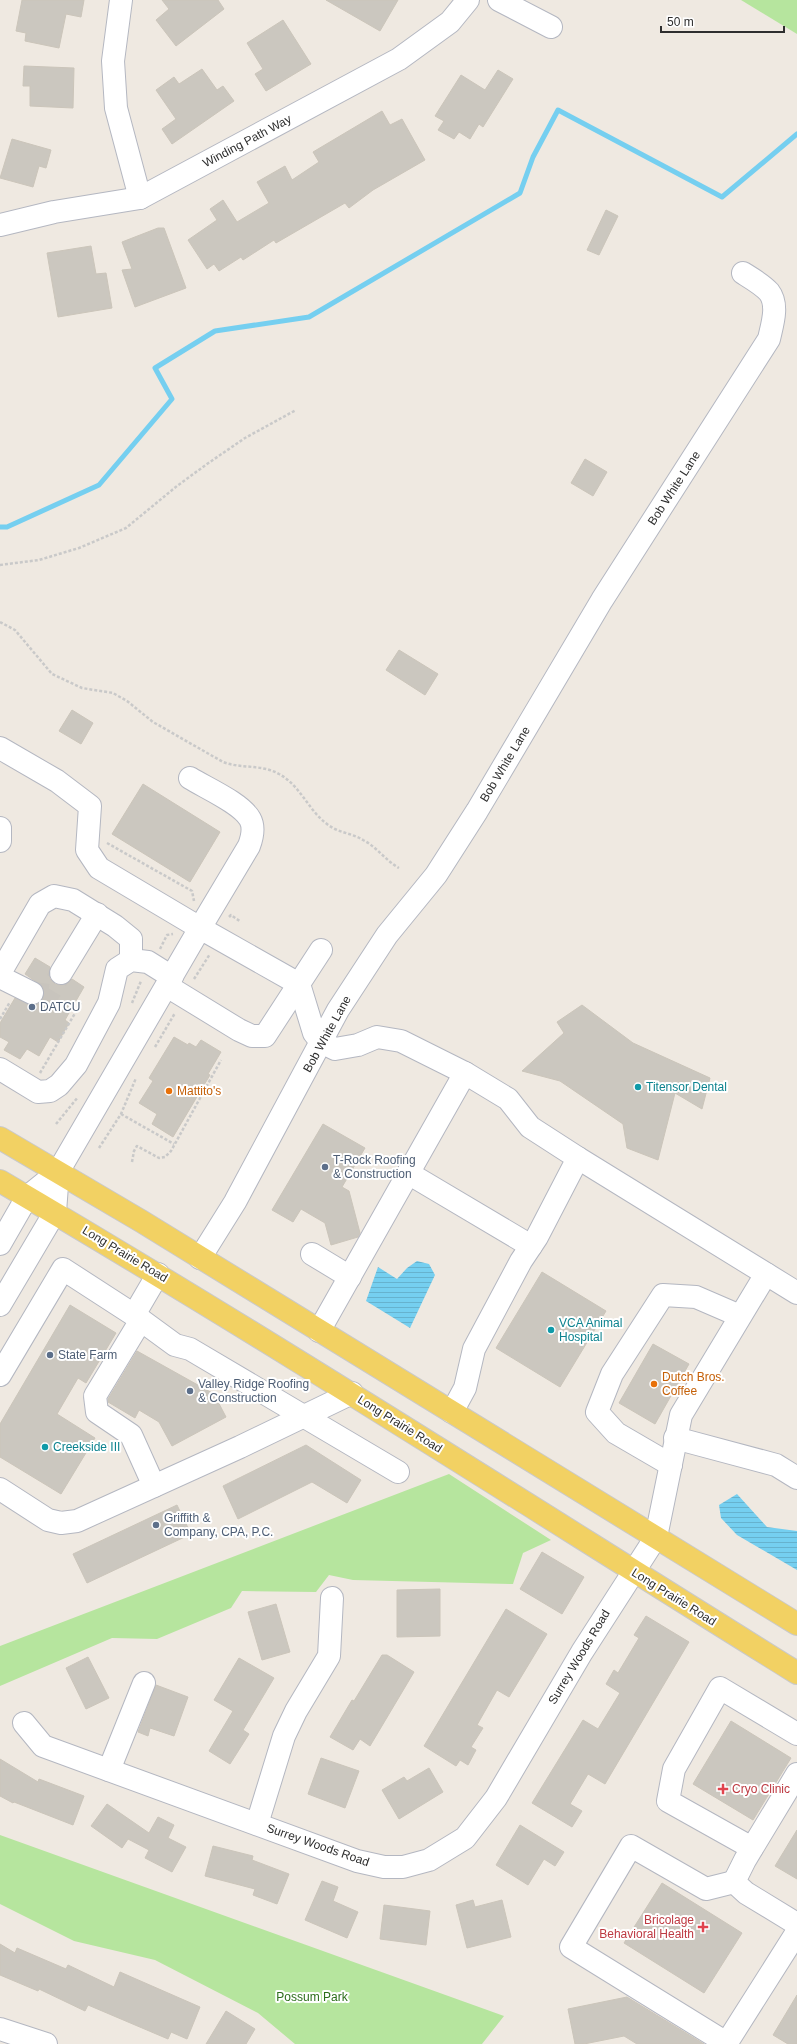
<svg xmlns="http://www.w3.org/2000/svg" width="797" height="2044" viewBox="0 0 797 2044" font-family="Arial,sans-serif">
	<defs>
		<pattern id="water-rules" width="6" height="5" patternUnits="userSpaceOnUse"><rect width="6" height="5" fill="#75cff0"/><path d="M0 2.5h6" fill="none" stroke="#66b2ce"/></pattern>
	</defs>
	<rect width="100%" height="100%" fill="#efe9e1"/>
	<g fill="#b6e59e">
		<path d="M741,0H797V34Z"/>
		<path d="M449,1474L551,1540L523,1553L513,1584L353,1580L329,1575L316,1592L242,1591L231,1608L157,1639L112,1638L0,1686V1646Z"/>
		<path d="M0,1835L504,2016L482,2044H295L258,2013L155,1960L74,1941L0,1904Z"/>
	</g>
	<g fill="url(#water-rules)">
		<path d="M417,1261L429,1264L435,1275L410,1328L366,1301L378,1267L397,1279L407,1268Z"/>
		<path d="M737,1494L767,1527L797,1531V1570L737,1535L721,1518L719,1505Z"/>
	</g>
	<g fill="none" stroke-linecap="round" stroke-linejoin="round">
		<path stroke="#75cff0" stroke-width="5" d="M0,527H7L99,485L172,399L155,368L215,331L309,317L520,193L533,157L558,110L722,197L797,134"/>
	</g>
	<g fill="#cbc7bf" stroke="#cbc5ba">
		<path d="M22,0H84L81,17L66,14L59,48L25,41L26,33L16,31Z"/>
		<path d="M162,0H218L224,9L176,46L156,20L169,9Z"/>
		<path d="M326,0H398L380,31Z"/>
		<path d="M283,20L311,64L266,91L255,74L263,69L247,43Z"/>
		<path d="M24,66L74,68L73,108L30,106V86H23Z"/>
		<path d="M202,69L217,90L223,86L234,101L172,144L162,129L176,119L156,90L174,77L179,84Z"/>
		<path d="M498,70L513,79L483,127L479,124L470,139L459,132L454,139L438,130L444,121L435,116L461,75L485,90Z"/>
		<path d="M382,111L390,125L402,119L425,160L373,190L349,208L345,203L276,243L274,240L243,260L241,257L219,271L214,264L207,269L188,240L217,220L210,209L223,200L237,222L269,203L257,182L285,166L292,180L319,162L313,152Z"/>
		<path d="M12,139L51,150L46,168L39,166L33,187L0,178Z"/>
		<path d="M606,210L618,216L599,255L587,250Z"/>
		<path d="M158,228H164L186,288L135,307L122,270L132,269L122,242Z"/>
		<path d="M91,246L96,274L106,273L112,308L58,317L47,253Z"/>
		<path d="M585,459L607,472L593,496L571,483Z"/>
		<path d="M399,650L438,674L425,695L386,670Z"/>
		<path d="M72,710L93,723L81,744L59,731Z"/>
		<path d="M143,784L220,832L190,882L112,834Z"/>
		<path d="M35,958L50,967L49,972L50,979L55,984L60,985L67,984L72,979L84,987L65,1020L69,1023L58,1042L50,1037L39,1056L27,1049L20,1059L4,1050L9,1042L0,1037V1023L15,998L32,1005L39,1004L43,999L44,993L42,986L25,974Z"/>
		<path d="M582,1005L633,1043L710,1078L702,1109L675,1093L658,1160L627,1148L623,1124L560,1081L522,1071L564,1033L557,1022Z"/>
		<path d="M174,1037L188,1045L189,1043L196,1047L201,1040L221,1052L208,1074L210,1075L173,1137L152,1124L157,1114L139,1103L153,1081L149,1078Z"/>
		<path d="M323,1124L365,1148L342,1187L349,1191L360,1233L358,1237L331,1245L325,1223L301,1209L293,1222L272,1210Z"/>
		<path d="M542,1272L606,1311L560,1387L496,1348Z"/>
		<path d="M70,1305L116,1333L86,1383L78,1378L57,1414L95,1438L61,1494L0,1457V1424Z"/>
		<path d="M653,1344L689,1364L655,1424L619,1403Z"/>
		<path d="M137,1351L214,1394L226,1417L172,1446L159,1422L139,1410L135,1418L108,1402V1399Z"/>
		<path d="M306,1445L361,1480L347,1503L312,1482L238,1519L223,1486Z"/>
		<path d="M177,1505L191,1534L87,1583L73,1554Z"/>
		<path d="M542,1552L584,1577L562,1614L520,1589Z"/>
		<path d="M440,1589V1636L397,1637V1590Z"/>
		<path d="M276,1604L290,1652L262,1660L248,1612Z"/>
		<path d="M506,1609L547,1634L509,1697L497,1690L477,1725L483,1728L471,1747L476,1750L468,1765L460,1760L456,1766L424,1746Z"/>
		<path d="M646,1616L689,1642L605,1784L588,1774L570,1804L582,1811L572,1827L532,1803L583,1720L598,1729L620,1693L606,1684L614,1670L618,1673L639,1638L634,1635Z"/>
		<path d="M382,1655H387L414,1672L370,1746L360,1739L353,1750L330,1737L352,1700L354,1701Z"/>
		<path d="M88,1657L109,1698L86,1709L66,1668Z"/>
		<path d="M239,1658L274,1678L243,1730L249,1734L230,1764L209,1751L233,1711L214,1700Z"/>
		<path d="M156,1685L188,1697L174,1736L150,1728L148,1736L138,1732Z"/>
		<path d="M731,1721L791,1758L753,1820L693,1784Z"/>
		<path d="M321,1758L359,1771L345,1808L308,1794Z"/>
		<path d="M0,1759L38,1782L39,1779L84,1796L73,1825L14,1802L13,1803L0,1796Z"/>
		<path d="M429,1768L443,1792L399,1819L382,1790L404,1777L407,1781Z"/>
		<path d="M107,1804L149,1833L158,1817L174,1825L168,1838L186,1847L172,1872L145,1858L149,1850L128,1839L122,1848L91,1826Z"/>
		<path d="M520,1825L564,1852L555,1866L544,1859L528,1885L496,1865Z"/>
		<path d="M797,1830V1879L775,1866Z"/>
		<path d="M213,1846L253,1856L252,1860L289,1874L277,1904L253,1895L255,1889L205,1876Z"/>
		<path d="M322,1881L338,1887L333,1901L358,1912L347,1938L305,1920Z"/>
		<path d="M662,1883L742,1933L704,1993L624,1943Z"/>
		<path d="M473,1900L475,1907L502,1900L511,1937L467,1948L456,1905Z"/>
		<path d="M384,1905L430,1911L426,1945L380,1939Z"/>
		<path d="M0,1944L15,1953L17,1948L66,1969L68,1965L114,1987L120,1972L200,2007L187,2039L171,2032L168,2039L88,2005L85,2011L39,1989L38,1991L0,1975Z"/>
		<path d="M797,1995V2044H788L773,2035Z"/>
		<path d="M627,1997L704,2044H637L624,2036L584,2044H575L568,2009Z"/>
		<path d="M226,2011L255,2029L246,2044H206Z"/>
	</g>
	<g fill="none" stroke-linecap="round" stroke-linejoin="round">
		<path stroke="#c8c4bd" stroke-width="22" stroke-dasharray="22 11" stroke-linecap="butt" d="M32,993L48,995L61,973"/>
		<defs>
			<g id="minor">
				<path d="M121,0L113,61L116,108L140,198"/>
				<path d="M499,0L551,27"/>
				<path d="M0,225L54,212L140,198L399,59L450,22L468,0"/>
				<path d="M0,748L57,781L90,806L87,850L99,868L200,928L249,846C252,838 255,828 250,819C241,803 206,788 190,778"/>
				<path d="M0,828V841"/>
				<path d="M0,973L40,904L54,896L73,900L115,926L131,939V960"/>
				<path d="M61,973L97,914"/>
				<path d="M0,977L32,993"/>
				<path d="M167,986L239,1030L252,1036H265L321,950"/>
				<path d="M0,1069L38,1092L50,1091L59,1085L76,1065L109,1003L117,969L131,960L148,962L172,977"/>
				<path d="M578,1158L797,1293"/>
				<path d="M408,1173L531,1246"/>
				<path d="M0,1244L27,1197L58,1172L200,928L299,984L314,1033L321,1042L335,1049L358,1045L377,1037L401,1041L465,1073"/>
				<path d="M312,1254L350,1277"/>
				<path d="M200,1258L235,1202L338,1010L387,935L436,875L477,811L602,600L769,339C772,325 779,305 769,292C763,285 751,278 743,273"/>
				<path d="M158,1274L134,1315L175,1345L190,1349L398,1472"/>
				<path d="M0,1305L55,1212L58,1172"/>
				<path d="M141,1320L95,1396L97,1412L131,1435L154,1486"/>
				<path d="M319,1331L465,1073L508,1099L530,1127L578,1158L537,1237L521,1261L474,1349L465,1388L452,1412"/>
				<path d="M0,1375L63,1269L134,1315"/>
				<path d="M675,1438L776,1465L797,1478"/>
				<path d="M671,1465L616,1433L597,1412L612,1374L663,1295L696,1297L740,1316"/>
				<path d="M0,1489L48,1520L61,1523L77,1521L240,1447L352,1393"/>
				<path d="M24,1723L43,1746L357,1861L384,1867H403L429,1860L465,1838L496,1798L582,1652L656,1537L681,1415L766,1274"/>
				<path d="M109,1770L144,1683"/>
				<path d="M797,1774L745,1860L734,1882L746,1893L797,1924"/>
				<path d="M257,1824L284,1736L296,1711L329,1656L332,1598"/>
				<path d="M752,1848L668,1801L674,1769L720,1688L797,1734"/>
				<path d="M0,2029L46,2044"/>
				<path d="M726,2044L797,1932"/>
				<path d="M728,2044L571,1947L631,1846L706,1889L734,1882"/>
			</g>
			<g id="major">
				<path d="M0,1138L141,1221L797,1624"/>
				<path d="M0,1181C269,1339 532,1508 797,1673"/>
			</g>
		</defs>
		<use href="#minor" stroke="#b4b7c1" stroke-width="24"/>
		<use href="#major" stroke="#c9c9c9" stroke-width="24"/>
		<g stroke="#c9c9c9" stroke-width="2.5" stroke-dasharray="3 2" stroke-linecap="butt">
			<path d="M0,565L39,560L79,548L126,528L177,486L207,464L245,438L296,410"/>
			<path d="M0,622L15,630L52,674L82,688L113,693L127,701L153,722L223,762C241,769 262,764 279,774C301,786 308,810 327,824C338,833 352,833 363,840C377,847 386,861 399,868"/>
			<path d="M107,843L192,891L194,901"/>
			<path d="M229,917L231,915L241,922"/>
			<path d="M160,949L167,935L173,934"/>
			<path d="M194,979L210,954"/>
			<path d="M132,1003L141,981"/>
			<path d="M0,1019L10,1002"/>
			<path d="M155,1047L175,1013"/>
			<path d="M40,1073L81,1003"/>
			<path d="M121,1114L174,1144"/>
			<path d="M56,1124L78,1097"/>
			<path d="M99,1148L121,1114L136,1078"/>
			<path d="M132,1162L134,1151L137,1146L159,1158L165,1157L171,1151L221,1060"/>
		</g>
		<use href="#minor" stroke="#fff" stroke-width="22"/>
		<use href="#major" stroke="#f2d163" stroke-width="22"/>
	</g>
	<g fill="#5c6f8a" stroke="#fff" stroke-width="1.5">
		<circle cx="32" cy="1007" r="4"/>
		<circle cx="325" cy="1167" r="4"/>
		<circle cx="50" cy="1355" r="4"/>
		<circle cx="190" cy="1391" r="4"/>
		<circle cx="156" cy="1525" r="4"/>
	</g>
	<g fill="#0f9aa8" stroke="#fff" stroke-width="1.5">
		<circle cx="638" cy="1087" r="4"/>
		<circle cx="551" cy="1330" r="4"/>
		<circle cx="45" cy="1447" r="4"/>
	</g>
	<g fill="#e8710a" stroke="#fff" stroke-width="1.5">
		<circle cx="169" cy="1091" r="4"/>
		<circle cx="654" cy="1384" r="4"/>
	</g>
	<g fill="#e0444e" stroke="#fff" stroke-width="1.5">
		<path d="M721 1783h4v4h4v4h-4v4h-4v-4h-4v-4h4z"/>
		<path d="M701 1921h4v4h4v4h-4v4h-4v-4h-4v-4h4z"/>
	</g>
	<g text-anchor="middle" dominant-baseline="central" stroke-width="4" stroke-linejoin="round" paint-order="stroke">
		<g font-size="12" fill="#2e2e2e" stroke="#fff">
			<text transform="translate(247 141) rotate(-28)">Winding Path Way</text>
			<text transform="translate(674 488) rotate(-57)">Bob White Lane</text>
			<text transform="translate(505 764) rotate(-59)">Bob White Lane</text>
			<text transform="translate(327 1034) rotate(-61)">Bob White Lane</text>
			<text transform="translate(125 1254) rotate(31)">Long Prairie Road</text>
			<text transform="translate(400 1424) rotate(32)">Long Prairie Road</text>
			<text transform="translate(674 1597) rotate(32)">Long Prairie Road</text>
			<text transform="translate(579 1657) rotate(-59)">Surrey Woods Road</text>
			<text transform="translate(318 1845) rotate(19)">Surrey Woods Road</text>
		</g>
		<g font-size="12" fill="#4e5e75" stroke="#fff" text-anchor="start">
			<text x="40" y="1007">DATCU</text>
			<text x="333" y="1160">T-Rock Roofing<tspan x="333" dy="14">&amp; Construction</tspan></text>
			<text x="58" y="1355">State Farm</text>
			<text x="198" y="1384">Valley Ridge Roofing<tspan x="198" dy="14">&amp; Construction</tspan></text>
			<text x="164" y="1518">Griffith &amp;<tspan x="164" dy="14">Company, CPA, P.C.</tspan></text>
		</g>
		<g font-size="12" fill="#0d838f" stroke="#fff" text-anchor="start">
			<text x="646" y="1087">Titensor Dental</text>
			<text x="559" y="1323">VCA Animal<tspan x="559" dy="14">Hospital</tspan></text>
			<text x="53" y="1447">Creekside III</text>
		</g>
		<g font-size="12" fill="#c56008" stroke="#fff" text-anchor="start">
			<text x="177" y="1091">Mattito's</text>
			<text x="662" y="1377">Dutch Bros.<tspan x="662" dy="14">Coffee</tspan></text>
		</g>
		<g font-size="12" fill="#be3a42" stroke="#fff" text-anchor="start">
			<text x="732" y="1789">Cryo Clinic</text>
			<text x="694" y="1920" text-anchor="end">Bricolage<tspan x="694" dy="14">Behavioral Health</tspan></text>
		</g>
		<g font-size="12" fill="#2c6e1b" stroke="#fff">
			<text x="312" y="1997">Possum Park</text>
		</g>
	</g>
	<path d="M661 26v6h123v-6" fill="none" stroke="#2e2e2e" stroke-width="2"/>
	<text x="667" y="26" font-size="12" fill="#2e2e2e" stroke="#ffffff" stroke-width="3" paint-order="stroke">50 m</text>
</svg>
